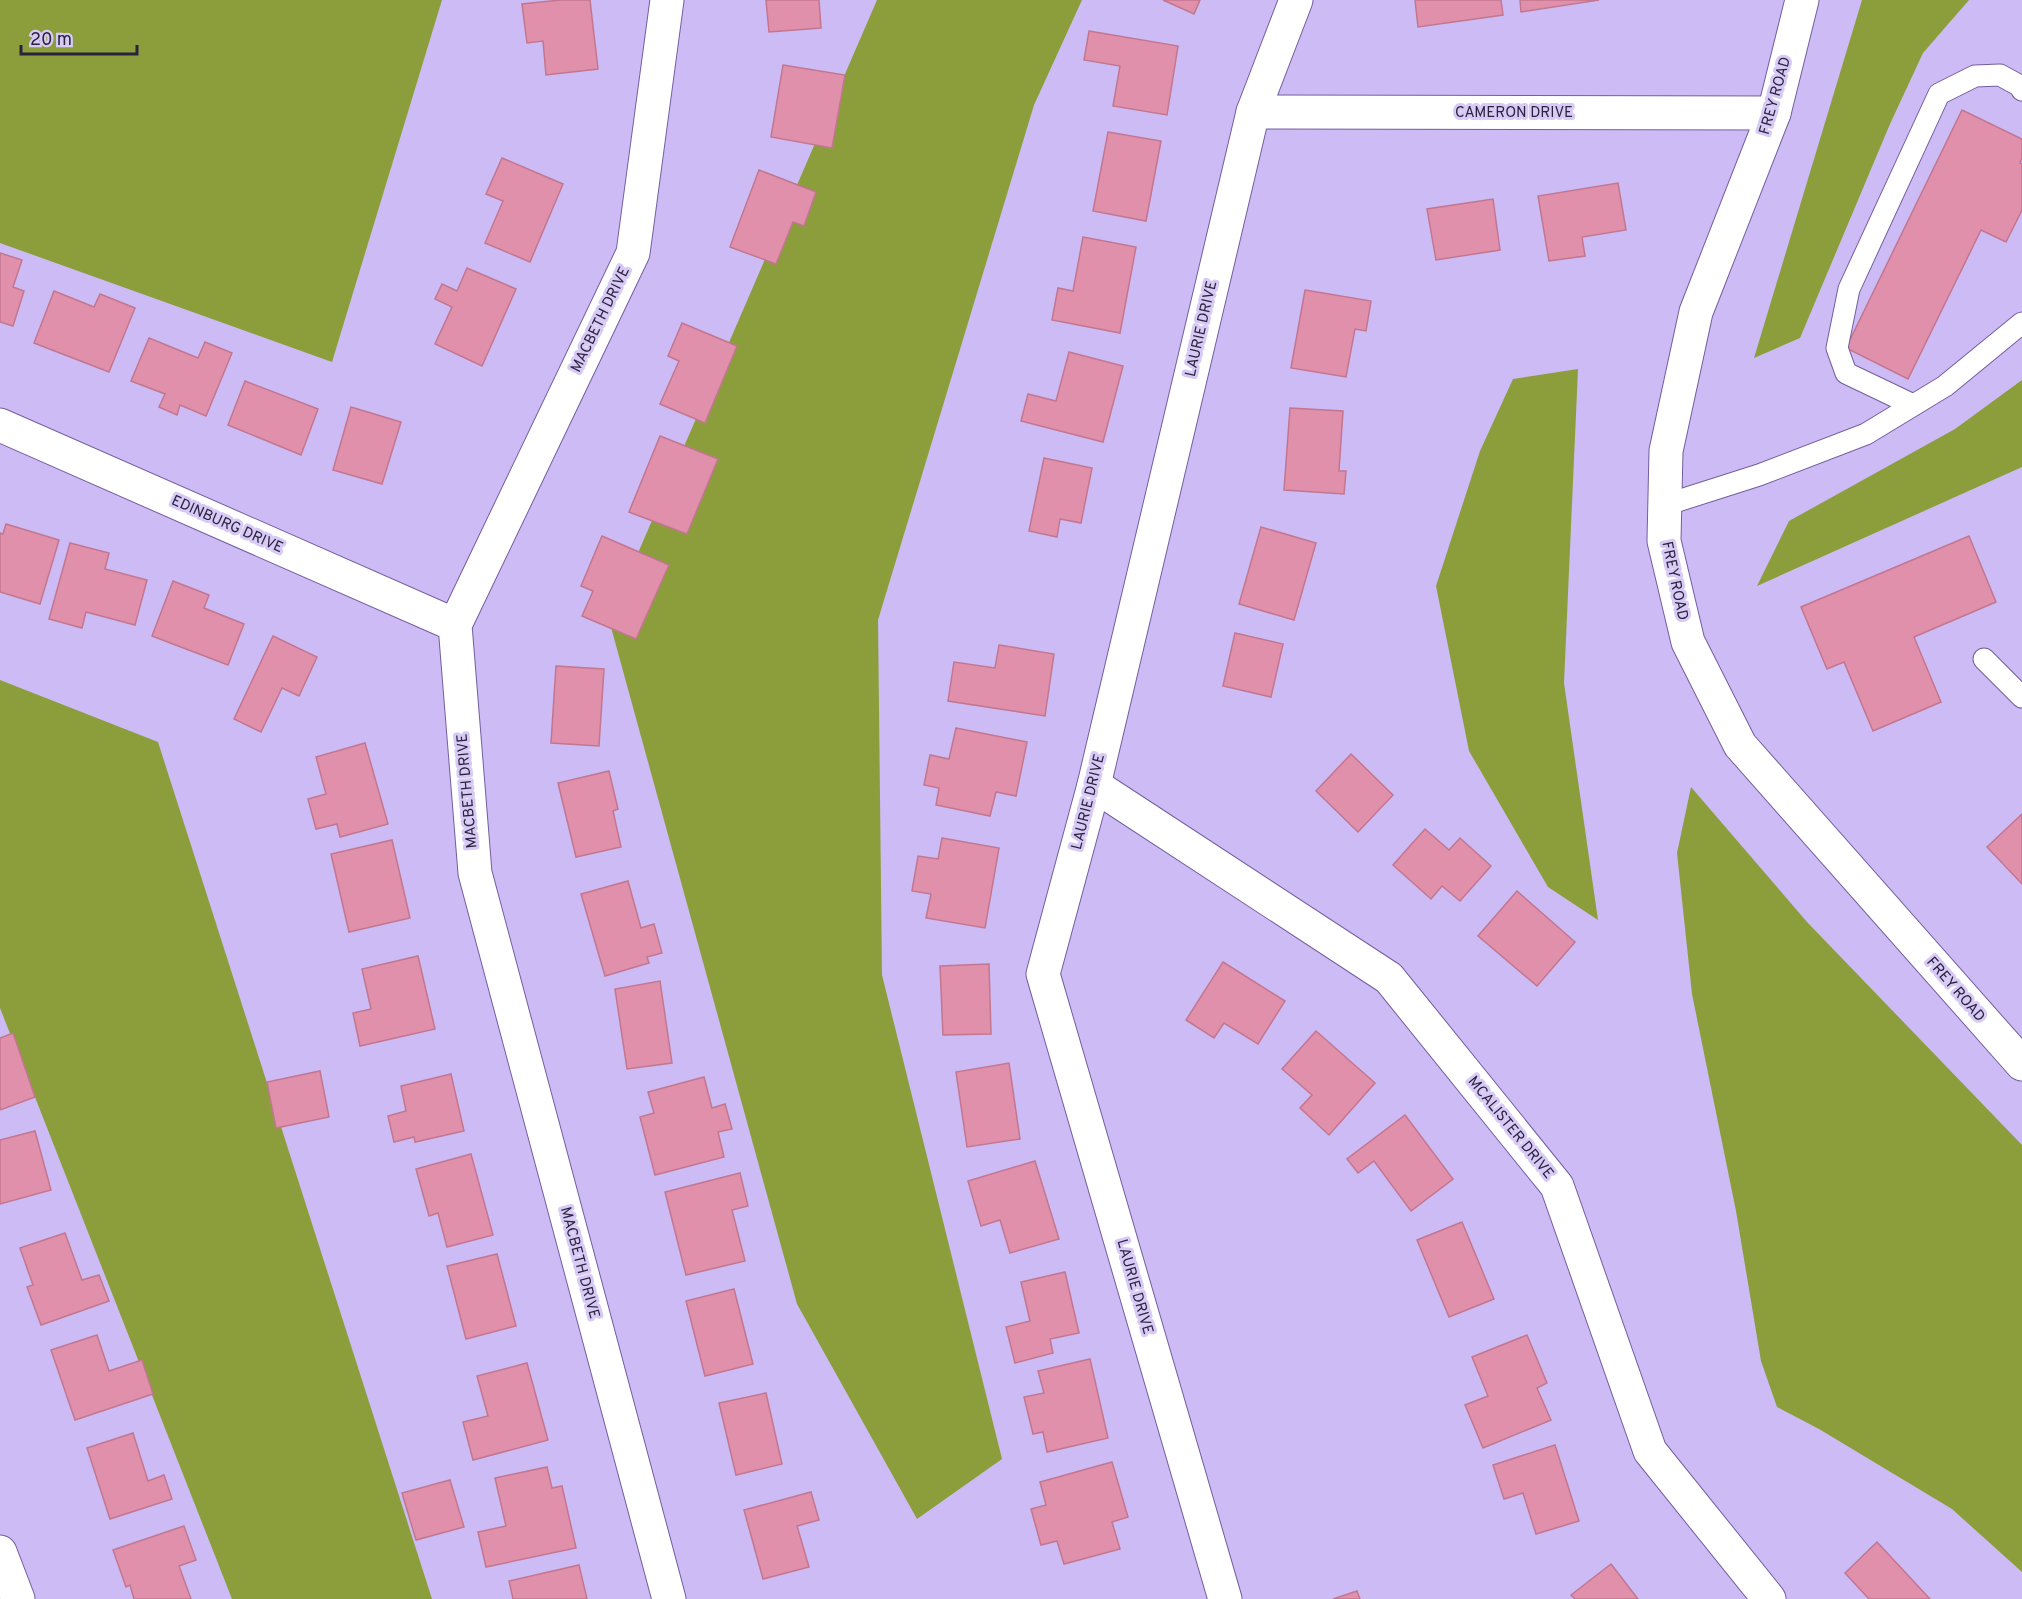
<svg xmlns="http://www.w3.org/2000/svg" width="2022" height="1599" viewBox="0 0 2022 1599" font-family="Overpass,sans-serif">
	<rect width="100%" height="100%" fill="#ccbbf4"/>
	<g fill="#8c9e3b">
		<path d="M0,0H442L332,362L0,243Z"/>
		<path d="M877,0H1082L1034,105L878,620L882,975L1002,1459L917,1519L797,1304L609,620Z"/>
		<path d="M1862,0H1969L1923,53L1890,124L1800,338L1754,358Z"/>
		<path d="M1578,369L1564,683L1598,920L1548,887L1469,751L1436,586L1480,451L1513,379Z"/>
		<path d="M2022,380V467L1757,586L1789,521L1955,429Z"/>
		<path d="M0,680L158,742L432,1599H232L0,1008Z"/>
		<path d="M1691,787L1807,922L2022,1145V1572L1952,1509L1819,1429L1777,1407L1761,1361L1736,1211L1692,994L1677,853Z"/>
	</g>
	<g fill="#e090ab" stroke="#c37690" stroke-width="1.5">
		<path d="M560,0H590L598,69L546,75L543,41L527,43L522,4Z"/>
		<path d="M766,0H819L821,28L769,32Z"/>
		<path d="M1163,0H1200L1194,14Z"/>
		<path d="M1415,0H1501L1503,15L1418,27Z"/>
		<path d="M1520,0H1599L1521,12Z"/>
		<path d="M1089,31L1178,46L1167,115L1113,106L1120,66L1084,60Z"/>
		<path d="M783,65L845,75L832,148L771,137Z"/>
		<path d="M1962,110L2022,139V158L2020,163L2022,164V210L2006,242L1981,230L1908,379L1846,348Z"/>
		<path d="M1108,132L1161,141L1146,221L1093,211Z"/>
		<path d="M502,158L563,184L530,262L485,243L503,201L486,194Z"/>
		<path d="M759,170L816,192L804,226L793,222L776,264L730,247Z"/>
		<path d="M1618,183L1626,230L1582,237L1585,256L1549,261L1538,196Z"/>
		<path d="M1493,199L1500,250L1436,260L1427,209Z"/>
		<path d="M1083,237L1136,247L1120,333L1052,320L1058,288L1073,291Z"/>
		<path d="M0,253L22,260L13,287L24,291L13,326L0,322Z"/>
		<path d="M467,268L516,289L482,366L435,344L452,307L435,299L442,284L457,291Z"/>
		<path d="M1305,290L1371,301L1366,331L1355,329L1346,377L1291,368Z"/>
		<path d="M54,291L94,307L100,294L135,308L109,372L34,343Z"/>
		<path d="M682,323L737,346L705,423L660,404L679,361L668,356Z"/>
		<path d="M149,338L198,358L205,342L232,353L206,416L180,405L177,415L159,407L165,394L131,381Z"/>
		<path d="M1069,352L1123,366L1103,442L1021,421L1028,394L1056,401Z"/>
		<path d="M245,381L318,409L301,455L228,425Z"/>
		<path d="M351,407L401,422L382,484L333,470Z"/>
		<path d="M1290,408L1343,411L1339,471H1346L1344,494L1284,490Z"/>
		<path d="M660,436L718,459L687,534L629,512Z"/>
		<path d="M1044,458L1092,468L1081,523L1060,519L1057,537L1029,531Z"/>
		<path d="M6,524L59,540L40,604L0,592V533L3,534Z"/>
		<path d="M1261,527L1316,543L1294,620L1239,604Z"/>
		<path d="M602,536L669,565L636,639L582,616L593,591L581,586Z"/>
		<path d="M1969,536L1996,602L1914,637L1941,702L1873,731L1844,662L1827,669L1801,607Z"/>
		<path d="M70,543L109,553L105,569L147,580L135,625L86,612L82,628L49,619Z"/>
		<path d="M173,581L209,595L204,608L244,624L228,665L152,636Z"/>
		<path d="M1235,633L1283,644L1271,697L1223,686Z"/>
		<path d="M273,636L317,657L299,696L282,688L261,732L234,719Z"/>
		<path d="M999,645L1054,654L1045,716L948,701L954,662L995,668Z"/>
		<path d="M556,666L604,669L599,746L551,743Z"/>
		<path d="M956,728L1027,742L1016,796L996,792L990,816L936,805L939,788L924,785L930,755L949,759Z"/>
		<path d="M365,743L388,824L340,837L337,824L316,829L308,799L326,794L316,757Z"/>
		<path d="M1351,754L1393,795L1358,832L1316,791Z"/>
		<path d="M609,771L618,809L613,811L621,847L576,857L558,783Z"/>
		<path d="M2022,814V884L1987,847Z"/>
		<path d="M1425,829L1449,850L1460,838L1491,866L1460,901L1442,886L1431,899L1393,865Z"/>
		<path d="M942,838L999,848L985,928L926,918L931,894L912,891L918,856L938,859Z"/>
		<path d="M392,840L410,918L349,932L331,854Z"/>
		<path d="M628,881L641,928L654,924L662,953L647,957L649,963L605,976L581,894Z"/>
		<path d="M1517,891L1575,942L1537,986L1478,936Z"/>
		<path d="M418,956L435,1029L360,1046L353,1013L371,1009L362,969Z"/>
		<path d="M1223,962L1285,1001L1258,1044L1224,1023L1214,1038L1186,1020Z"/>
		<path d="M989,964L991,1034L943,1035L940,966Z"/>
		<path d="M660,981L672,1063L627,1069L615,989Z"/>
		<path d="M1316,1031L1375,1083L1329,1135L1300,1108L1312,1095L1282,1069Z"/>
		<path d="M13,1033L35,1097L0,1110V1038Z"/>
		<path d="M1009,1063L1020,1139L967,1147L956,1072Z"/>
		<path d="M320,1071L329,1117L276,1128L267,1082Z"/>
		<path d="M451,1074L464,1131L415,1142L414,1137L394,1142L388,1116L406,1111L401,1086Z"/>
		<path d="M704,1077L712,1108L725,1104L732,1129L718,1132L724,1157L655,1175L640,1117L654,1113L648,1092Z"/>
		<path d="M1405,1115L1453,1179L1411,1211L1374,1161L1358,1173L1347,1159Z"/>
		<path d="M35,1131L51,1190L0,1204V1140Z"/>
		<path d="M471,1154L493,1235L447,1247L438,1213L429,1216L416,1169Z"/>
		<path d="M1035,1161L1059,1239L1010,1253L1000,1220L981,1226L968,1181Z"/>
		<path d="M740,1173L748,1206L732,1210L745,1261L686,1275L665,1192Z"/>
		<path d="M1462,1222L1494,1299L1449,1317L1417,1240Z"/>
		<path d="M65,1233L82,1280L99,1275L109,1301L41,1325L27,1287L33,1285L20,1248Z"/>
		<path d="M497,1254L516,1326L466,1339L447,1266Z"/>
		<path d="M1065,1272L1079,1333L1050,1339L1053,1353L1015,1363L1006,1327L1030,1321L1021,1282Z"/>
		<path d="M734,1289L753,1364L705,1376L686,1301Z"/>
		<path d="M97,1335L109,1371L142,1360L153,1394L75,1420L51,1350Z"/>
		<path d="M1527,1335L1547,1383L1537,1388L1551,1420L1483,1448L1465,1405L1488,1396L1472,1357Z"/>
		<path d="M1090,1359L1108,1438L1047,1452L1043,1432L1033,1434L1024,1397L1044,1393L1038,1371Z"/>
		<path d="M527,1363L548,1440L473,1460L463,1422L488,1416L477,1376Z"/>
		<path d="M766,1393L782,1464L736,1475L719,1403Z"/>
		<path d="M133,1433L148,1481L164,1475L172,1499L110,1519L87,1448Z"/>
		<path d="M1555,1445L1579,1521L1536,1534L1523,1493L1504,1499L1493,1465Z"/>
		<path d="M1112,1462L1128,1517L1112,1522L1120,1549L1064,1564L1057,1541L1041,1545L1031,1509L1046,1505L1040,1482Z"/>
		<path d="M547,1467L552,1488L562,1486L576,1548L486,1567L478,1532L506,1526L495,1478Z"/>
		<path d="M450,1480L464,1527L416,1540L402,1493Z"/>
		<path d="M811,1492L819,1520L797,1526L809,1567L763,1579L744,1510Z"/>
		<path d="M184,1526L196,1560L179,1566L191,1599H134L130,1585L126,1587L113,1550Z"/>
		<path d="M1877,1542L1930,1599H1869L1845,1573Z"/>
		<path d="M1611,1564L1638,1599H1575L1571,1595Z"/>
		<path d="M579,1565L587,1599H513L509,1581Z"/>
		<path d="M1357,1591L1360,1599H1333Z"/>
	</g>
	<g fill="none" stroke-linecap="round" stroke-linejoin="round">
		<defs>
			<g id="service">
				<path d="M1913,405L1846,373L1837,348L1849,289L1939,94L1975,76L2000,75L2020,86L2022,90"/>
				<path d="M1665,505L1759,475L1866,434L1945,386L2022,323"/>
				<path d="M1984,659L2022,697"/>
			</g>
			<g id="minor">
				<path d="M667,0L633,253L455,625L475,873L669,1599"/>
				<path d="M1253,112L1774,113"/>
				<path d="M0,425L455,625"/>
				<path d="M1094,785L1389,978L1557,1186L1650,1451L1769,1599"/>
				<path d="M0,1552L18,1599"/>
				<path d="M1225,1599L1043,974L1094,785L1253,112L1296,0"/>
			</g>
			<path id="tertiary" d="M1802,0L1774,113L1696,312L1666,451L1664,541L1688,642L1740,745L2022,1064"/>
		</defs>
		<use href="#service" stroke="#745e9f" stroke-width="23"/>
		<use href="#minor" stroke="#745e9f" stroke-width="35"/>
		<use href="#tertiary" stroke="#745e9f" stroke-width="35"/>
		<use href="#service" stroke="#fff" stroke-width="21"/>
		<use href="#minor" stroke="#fff" stroke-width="33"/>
		<use href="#tertiary" stroke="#fff" stroke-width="33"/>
	</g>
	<g text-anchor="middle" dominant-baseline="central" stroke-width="6" stroke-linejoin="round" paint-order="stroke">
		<g font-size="15" fill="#2b223e" stroke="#d7cbf6">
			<text transform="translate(1776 96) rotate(-74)">FREY ROAD</text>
			<text x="1514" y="113">CAMERON DRIVE</text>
			<text transform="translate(601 320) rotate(-64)">MACBETH DRIVE</text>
			<text transform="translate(1202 329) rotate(-77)">LAURIE DRIVE</text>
			<text transform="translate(227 525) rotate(24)">EDINBURG DRIVE</text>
			<text transform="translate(1674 581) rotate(78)">FREY ROAD</text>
			<text transform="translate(468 791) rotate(-95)">MACBETH DRIVE</text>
			<text transform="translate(1089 802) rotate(-76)">LAURIE DRIVE</text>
			<text transform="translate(1955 990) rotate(49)">FREY ROAD</text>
			<text transform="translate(1510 1128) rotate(51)">MCALISTER DRIVE</text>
			<text transform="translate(579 1263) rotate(75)">MACBETH DRIVE</text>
			<text transform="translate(1134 1287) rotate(74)">LAURIE DRIVE</text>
		</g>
	</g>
	<path d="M21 45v9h116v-9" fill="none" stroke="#2b223e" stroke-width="3"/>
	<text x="30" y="45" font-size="18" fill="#2b223e" stroke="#d7cbf6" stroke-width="4.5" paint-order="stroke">20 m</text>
</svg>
